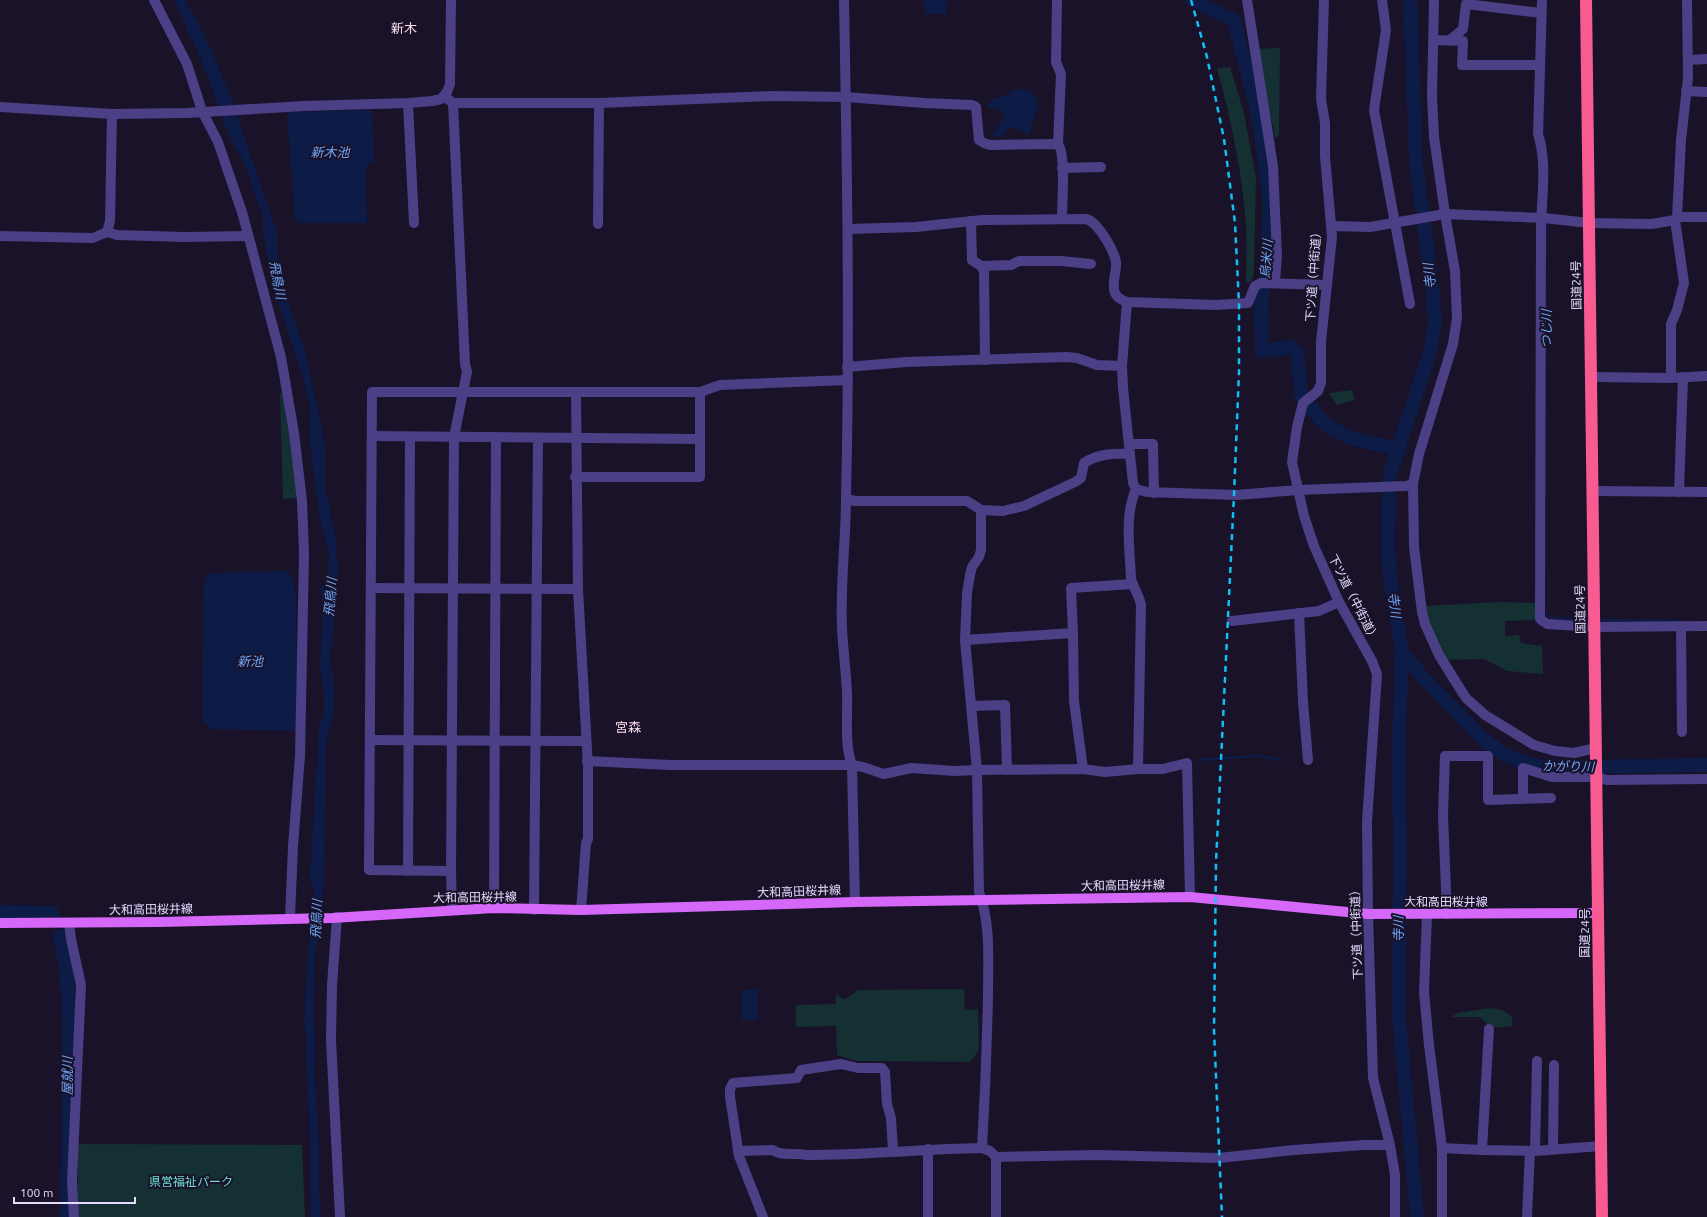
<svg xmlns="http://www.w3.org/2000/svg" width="1707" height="1217" viewBox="0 0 1707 1217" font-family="Ubuntu,'Noto Sans JP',sans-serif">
	<rect width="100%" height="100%" fill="#191229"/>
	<g fill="#153033">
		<path d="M1280,48L1279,133L1278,137H1275L1256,49Z"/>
		<path d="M1230,67L1243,109L1256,178L1254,265L1253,278L1249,283L1246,282C1246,263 1247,243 1246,224C1242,171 1231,120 1217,68Z"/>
		<path d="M1352,390L1355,400L1337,405L1329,393Z"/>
		<path d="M280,393L284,394L294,466L297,498L283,499Z"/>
		<path d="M1500,602L1536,603L1535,620L1505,621V636L1519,635L1521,643L1542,646L1543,674L1507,671L1484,659L1445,660L1433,635L1424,606Z"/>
		<path d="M964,989L965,1010L978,1009L979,1050L970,1062L856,1061L837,1055L836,1026L796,1027V1005L836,1004V994L843,999L849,997L858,990Z"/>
		<path d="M1490,1008L1503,1010L1512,1017V1026C1496,1028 1492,1029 1480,1017H1451L1458,1013Z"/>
		<path d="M78,1144L302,1145L305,1217H78Z"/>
	</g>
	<g fill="#0d1b47">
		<path d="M175,0H185L208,42L232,100L277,232V249L283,287L305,351L325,444V486L336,540L338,573L330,663L334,678V702L332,722L327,736L326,753L323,909L315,955L313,1017L315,1032L314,1062L319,1147V1190L321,1217H311L310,1138L306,1052L307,1037L304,1023L311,909L314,892L310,876L319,726L324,714V696L320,664L323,613L321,587L328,579L329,554L319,516L310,442V405L303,379L271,279L263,231V218L246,169L240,154L230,139L199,54L187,31Z"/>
		<path d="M924,0H950L946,4V14H925Z"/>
		<path d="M1015,89C1021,89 1028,89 1033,94C1045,106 1030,119 1030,133L1026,134C1006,119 1010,136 994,138L992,136C995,127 1003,123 1004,114L999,109L987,107V105L994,98L1004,96Z"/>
		<path d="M371,110L375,162L368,164L366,168L367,223H300L295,221L287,112Z"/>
		<path d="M287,571L294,581L296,601L297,728L293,731L212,729L202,720L204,580L211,573Z"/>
		<rect x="742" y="990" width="16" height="30"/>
	</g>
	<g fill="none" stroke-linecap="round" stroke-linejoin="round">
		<g stroke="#0d1b47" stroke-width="2.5">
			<path d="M1545,141L1543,130L1546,17"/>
			<path d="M1546,257L1547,220"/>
			<path d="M1544,610V612L1551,618L1587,620"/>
			<path d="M1602,620L1679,621"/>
			<path d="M1198,760L1261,756L1281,760"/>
		</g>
		<g stroke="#0d1b47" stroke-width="14">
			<path d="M1193,0L1234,20L1258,116L1267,177L1270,205L1266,276L1261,299L1262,351L1292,347L1297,352L1301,393L1304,400L1327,426L1353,439L1399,449"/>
			<path d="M1410,0L1416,163L1433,295L1435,324L1429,355L1391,470L1389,483L1388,546L1390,578L1402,652L1398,765L1400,831L1399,1017L1417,1217"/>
			<path d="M1402,652L1421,675L1483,739L1502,753L1522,762L1539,766L1579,767L1707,765"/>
			<path d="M0,912L52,913L53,916"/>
			<path d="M60,936L66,969L68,994L69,1059L67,1217"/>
		</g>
		<g stroke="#4b3f86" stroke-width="10">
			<path d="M154,0L187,64L202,111L218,142L231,180L242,212L281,357L294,433L302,501L304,553L300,756L293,846L290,918"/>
			<path d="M844,0C847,166 850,331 846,497C846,540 840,584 842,628C843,649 846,671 847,693C848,717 844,743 852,765L855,902"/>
			<path d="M1057,0L1056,62L1061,74L1058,144"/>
			<path d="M1247,0L1273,166L1277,255L1275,282"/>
			<path d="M1324,0L1321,99L1325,123V156L1332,237L1321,342V383L1318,391L1303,403L1297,427L1292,462L1304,516L1314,546L1339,602L1372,661L1377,674L1367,822L1368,914L1373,1078L1390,1145L1395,1175V1217"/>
			<path d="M1382,0L1386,30L1374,110L1410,304"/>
			<path d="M1434,0L1432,96L1434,137L1445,214L1455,271L1457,318L1453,344L1419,454L1413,484L1414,547L1422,612L1425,624L1439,655L1452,676L1466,698L1485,715L1534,745L1555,751L1574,753L1596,748"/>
			<path d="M1542,0L1538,134C1547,162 1542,196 1541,225L1540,619L1547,624L1594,627L1707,626"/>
			<path d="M1434,40L1463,41L1462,65H1540"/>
			<path d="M1450,40L1463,29L1466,4L1541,13"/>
			<path d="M1688,60L1707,59"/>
			<path d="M1686,91L1707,92"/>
			<path d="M444,96L453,103H599L773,96L846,97L924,103L972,105L976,107L979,140L984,143L990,145L1058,144C1066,153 1062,203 1062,218"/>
			<path d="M408,103L414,223"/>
			<path d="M0,107L112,114L187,113L304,106L408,103L432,101L441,99L447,92L450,84L451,0"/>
			<path d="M1062,168L1101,167"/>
			<path d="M1677,217L1681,140L1688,78L1687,0"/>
			<path d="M971,221L972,260L981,266L984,271L985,360"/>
			<path d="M598,224L599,103"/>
			<path d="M1331,226L1370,227L1445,214L1544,218L1589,223L1652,224L1675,220L1677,217H1707"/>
			<path d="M848,229L916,227L982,220L1087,219C1098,223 1114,250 1116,262C1117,271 1111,284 1115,293C1117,298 1122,300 1127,302L1216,305L1248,303L1255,286L1261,283L1327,285"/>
			<path d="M107,232L117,235L184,237L248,236"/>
			<path d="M0,236L93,238L107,232L110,221L112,114"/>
			<path d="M981,266L1011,265L1019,261H1061L1091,264"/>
			<path d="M1127,302L1122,366L1123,388L1133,483L1136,489L1147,492L1237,495L1298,490L1406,486L1413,484"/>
			<path d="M847,367L906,362L1067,357L1077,358L1097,365L1122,366"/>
			<path d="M1591,377L1671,378L1707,376"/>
			<path d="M1671,378V324L1677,310L1684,283L1675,220"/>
			<path d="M576,392L578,589L588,767V839L586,843L581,910"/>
			<path d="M372,436L700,439"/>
			<path d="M1129,444H1153L1154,493"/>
			<path d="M575,477H700V392"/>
			<path d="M1136,489C1124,516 1130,549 1131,579C1134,589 1139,595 1141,605L1138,769"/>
			<path d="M1592,491L1707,492"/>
			<path d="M1679,492L1683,377"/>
			<path d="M846,499L855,501H967L981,510L1003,511L1024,506L1075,482L1081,478L1084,463C1098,454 1113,453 1130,454"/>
			<path d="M981,510V550L979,557L972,567L970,575L967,593L965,640L977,770L979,892C991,924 988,961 988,995C987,1046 985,1097 982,1148"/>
			<path d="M371,588L578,589"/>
			<path d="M1299,613L1303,702L1308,760"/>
			<path d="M1232,621L1319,611L1339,602"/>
			<path d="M1681,626L1682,732"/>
			<path d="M1073,633L1071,588L1133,584"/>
			<path d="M965,640L1073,633L1074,701L1083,769"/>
			<path d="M972,706L1005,705L1007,770"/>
			<path d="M370,740L586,741"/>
			<path d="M587,761L671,765H852L863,767L884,774L911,768L955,771L977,770L1083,769L1105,772L1138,769H1163L1187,763L1190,897"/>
			<path d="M1523,799V768L1552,777H1596L1607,780L1707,779"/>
			<path d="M408,871L410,437"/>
			<path d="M451,871L369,870L372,392H700L720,385L848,380"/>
			<path d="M494,908L496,437"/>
			<path d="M452,909L451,871L454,437L467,372L465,364L453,103"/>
			<path d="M534,910L538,438"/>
			<path d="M1427,914L1424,992L1429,1045L1442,1148V1217"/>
			<path d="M1447,914L1443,816L1445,756H1488V800L1551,798"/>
			<path d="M337,917L332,985L331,1040L340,1217"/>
			<path d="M69,923L71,939L81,985L72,1180L74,1217"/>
			<path d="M1489,1029L1482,1150L1535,1151L1601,1146"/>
			<path d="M1442,1148L1482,1150"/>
			<path d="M928,1149V1217"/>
			<path d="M1553,1149L1554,1065"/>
			<path d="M738,1151L773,1150C781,1157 795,1152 806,1155C865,1155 923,1149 982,1148L990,1151L996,1157V1217"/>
			<path d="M1535,1151L1537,1061"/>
			<path d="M996,1157L1098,1155L1219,1158L1294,1150L1364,1145H1390"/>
			<path d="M763,1217L739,1156L730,1097V1089L733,1083L797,1078L801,1070L841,1064L858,1068H882L885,1072L887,1104L891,1118L893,1151"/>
			<path d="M1527,1217L1530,1151"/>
		</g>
		<path stroke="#d567f9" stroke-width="10" d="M0,923L160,922L332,918L494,908L581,910L855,902L1190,897L1368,914L1598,913"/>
		<path stroke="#f85b92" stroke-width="12" d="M1586,0L1602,1217"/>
		<path stroke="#10c0f5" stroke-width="2.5" stroke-dasharray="6 5" stroke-linecap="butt" d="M1191,0L1207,57L1224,139L1235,223L1239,304V372L1234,495L1216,862L1214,1030L1222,1217"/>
	</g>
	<g text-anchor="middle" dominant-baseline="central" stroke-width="4" stroke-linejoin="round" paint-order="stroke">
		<g font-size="12" fill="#e4dbfe" stroke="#191229">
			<text transform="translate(1313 274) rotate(-86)">下ツ道（中街道）</text>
			<text transform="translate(1576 285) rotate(-91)">国道24号</text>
			<text transform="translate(1354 598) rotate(63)">下ツ道（中街道）</text>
			<text transform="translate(1580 609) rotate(-91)">国道24号</text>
			<text transform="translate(1123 885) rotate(-1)">大和高田桜井線</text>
			<text transform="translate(799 891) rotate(-2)">大和高田桜井線</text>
			<text transform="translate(475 897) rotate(-1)">大和高田桜井線</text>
			<text x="1446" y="901">大和高田桜井線</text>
			<text transform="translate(151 909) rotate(-1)">大和高田桜井線</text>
			<text transform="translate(1356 932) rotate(-92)">下ツ道（中街道）</text>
			<text transform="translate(1584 933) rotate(-90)">国道24号</text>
		</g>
		<g font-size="12" fill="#69dcce" stroke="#191229">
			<text x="191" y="1181">県営福祉パーク</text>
		</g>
		<g font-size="13" fill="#feddee" stroke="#191229">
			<text x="404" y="28">新木</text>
			<text x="628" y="727">宮森</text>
		</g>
		<g font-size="13" font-style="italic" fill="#6ea6f9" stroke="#191229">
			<text x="330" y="152">新木池</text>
			<text transform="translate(1266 259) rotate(-85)">烏米川</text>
			<text transform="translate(1429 276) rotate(-97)">寺川</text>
			<text transform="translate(278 280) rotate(79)">飛鳥川</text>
			<text transform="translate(1546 329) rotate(-90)">つじ川</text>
			<text transform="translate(330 597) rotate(-85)">飛鳥川</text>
			<text transform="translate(1395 605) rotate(83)">寺川</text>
			<text x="250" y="661">新池</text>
			<text transform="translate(1568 766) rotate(1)">かがり川</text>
			<text transform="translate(316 919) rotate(-87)">飛鳥川</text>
			<text transform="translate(1398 929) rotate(-90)">寺川</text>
			<text transform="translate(67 1076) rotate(-90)">屋就川</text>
		</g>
	</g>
	<path d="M14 1197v6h121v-6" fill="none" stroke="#e4dbfe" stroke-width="2"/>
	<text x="20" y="1197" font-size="12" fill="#e4dbfe" stroke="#191229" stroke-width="3" paint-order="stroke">100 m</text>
</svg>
